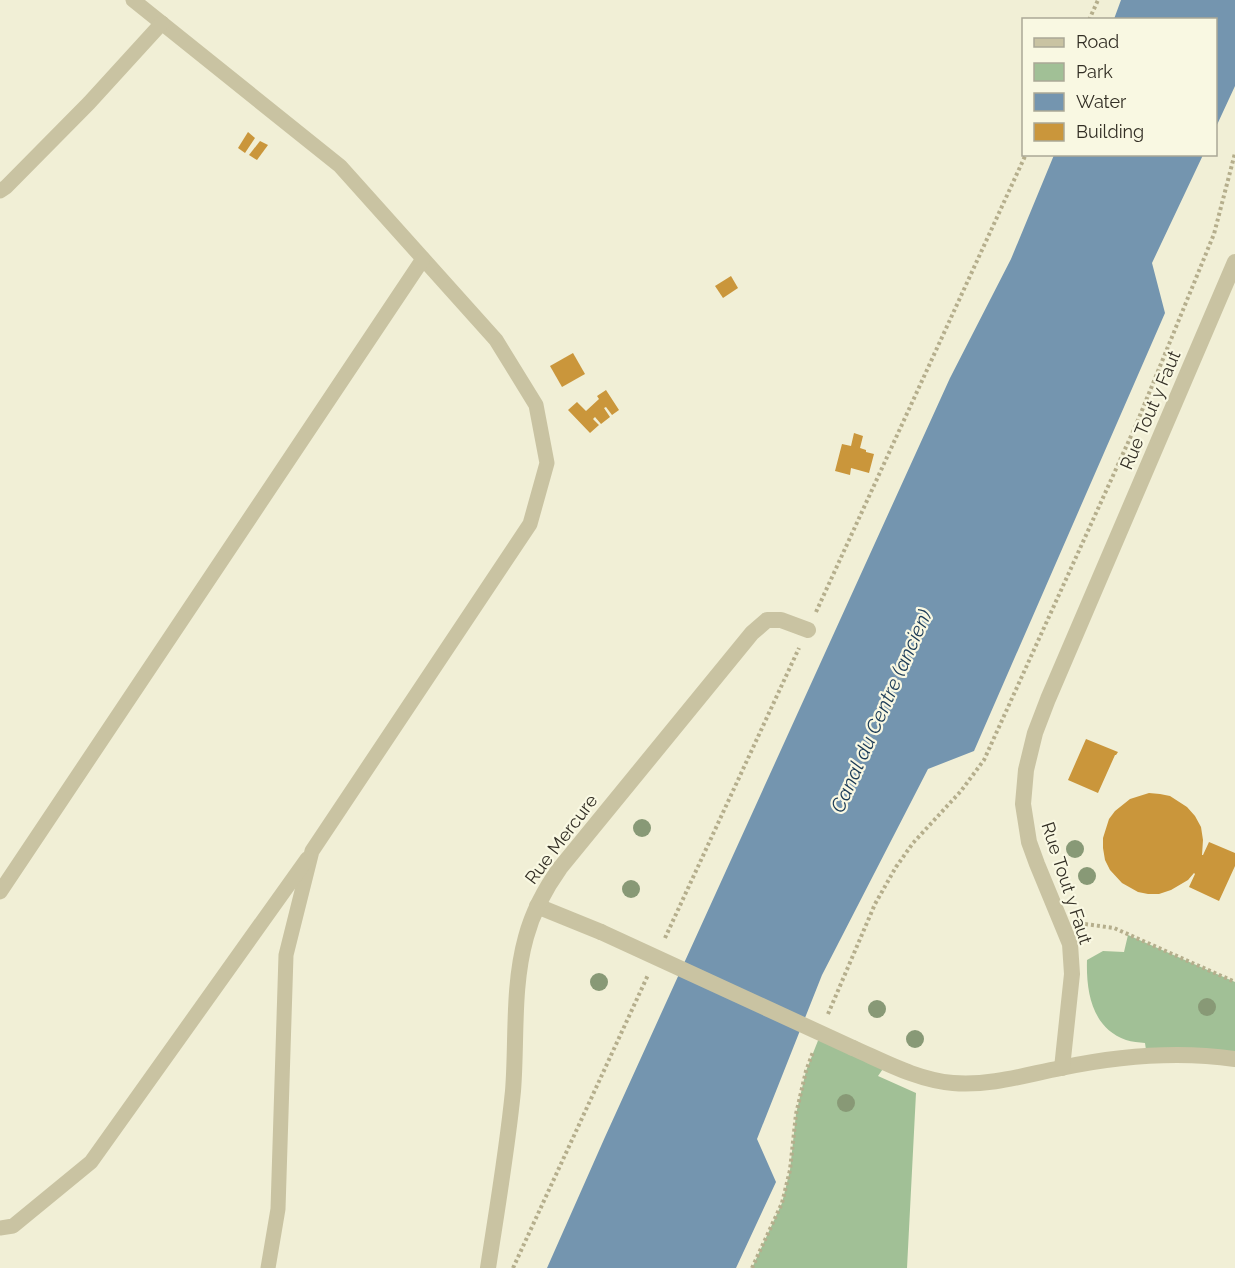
<svg xmlns="http://www.w3.org/2000/svg" width="1235" height="1268" viewBox="0 0 1235 1268" font-family="Raleway,sans-serif">
	<rect width="100%" height="100%" fill="#f1efd6"/>
	<g fill="#a1c096">
		<path d="M1128,935L1235,982V1059L1147,1057L1145,1043C1139,1042 1132,1042 1126,1040C1092,1028 1086,992 1087,960L1103,951L1124,952Z"/>
		<path d="M821,1033L887,1063L878,1076L916,1093L907,1268H752L782,1203L790,1170L796,1114L806,1071Z"/>
	</g>
	<g fill="#7495af">
		<path d="M1121,0H1235V86L1216,127V20L1114,19Z"/>
		<path d="M1054,155H1203L1152,263L1165,313L974,751L928,769L822,975L757,1139L776,1182L736,1268H547L605,1137L950,378L1011,259Z"/>
	</g>
	<g fill="#ca963b">
		<path d="M248,132L255,138L245,153L238,148Z"/>
		<path d="M260,141L268,145L257,160L249,155Z"/>
		<path d="M731,276L738,288L723,298L715,286Z"/>
		<path d="M573,353L585,374L562,387L550,366Z"/>
		<path d="M606,390L619,410L612,415L606,407L604,408L610,417L601,424L595,417L593,419L599,425L590,433L568,410L577,402L586,411L599,399L597,396Z"/>
		<path d="M854,433L863,436L860,448L866,450V452L874,454L869,473L851,468L850,475L835,471L842,444L851,446Z"/>
		<path d="M1086,739L1118,752L1116,755H1115L1098,793L1068,780Z"/>
		<path d="M1149,793L1160,794L1170,796L1187,807L1195,816L1201,827L1203,840L1202,855H1203L1209,842L1235,853V866L1219,901L1189,887L1195,874L1194,873L1188,880L1171,890L1159,894H1148L1138,892L1122,883L1110,870L1105,860L1103,848V838L1109,819L1115,811L1130,799Z"/>
	</g>
	<g fill="none" stroke-linecap="round" stroke-linejoin="round">
		<g stroke="#b5ae8c" stroke-width="4" stroke-dasharray="3 3" stroke-linecap="butt">
			<path d="M1089,20L1098,0"/>
			<path d="M816,612L1026,154"/>
			<path d="M1085,924L1114,928L1235,982"/>
			<path d="M665,938L799,648"/>
			<path d="M828,1014L875,904L896,867L913,843L961,791L984,760L1136,425L1214,234L1235,153"/>
			<path d="M513,1268L648,975"/>
			<path d="M752,1268L782,1203L790,1170L796,1114L806,1071L813,1052"/>
		</g>
		<g stroke="#c9c3a2" stroke-width="15">
			<path d="M133,0L340,166L496,340L536,405L547,463L530,524L312,851L286,955L278,1209L268,1268"/>
			<path d="M0,191L6,187L89,103L162,23"/>
			<path d="M0,892L423,259"/>
			<path d="M0,1228L13,1226L91,1162L307,859"/>
		</g>
		<g stroke="#c9c3a2" stroke-width="16">
			<path d="M537,906L601,932"/>
			<path d="M853,1048C885,1062 917,1080 953,1083C990,1086 1025,1075 1061,1068C1118,1056 1178,1051 1235,1059"/>
			<path d="M1062,1068L1072,974L1070,944L1037,864L1029,842L1023,804L1026,770L1035,733L1048,699L1235,262"/>
			<path d="M488,1268C497,1209 507,1151 513,1091C517,1041 512,987 526,937C533,911 545,889 560,868L752,633L767,620H781L808,630"/>
		</g>
		<path stroke="#c9c3a2" stroke-width="16" d="M601,932L853,1048"/>
	</g>
	<g fill="#889976">
		<circle cx="642" cy="828" r="9"/>
		<circle cx="1075" cy="849" r="9"/>
		<circle cx="1087" cy="876" r="9"/>
		<circle cx="631" cy="889" r="9"/>
		<circle cx="599" cy="982" r="9"/>
		<circle cx="1207" cy="1007" r="9"/>
		<circle cx="877" cy="1009" r="9"/>
		<circle cx="915" cy="1039" r="9"/>
		<circle cx="846" cy="1103" r="9"/>
	</g>
	<g text-anchor="middle" dominant-baseline="central" stroke-width="4.5" stroke-linejoin="round" paint-order="stroke">
		<g font-size="18" fill="#332f25" stroke="#f9f8e2">
			<text transform="translate(1150 410) rotate(-67)">Rue Tout y Faut</text>
			<text transform="translate(561 839) rotate(-53)">Rue Mercure</text>
			<text transform="translate(1067 883) rotate(72)">Rue Tout y Faut</text>
		</g>
		<g font-size="20" font-style="italic" fill="#1a3a56" stroke="#f9f8e2">
			<text transform="translate(881 711) rotate(-66)">Canal du Centre (ancien)</text>
		</g>
	</g>
	<rect x="1022" y="18" width="195" height="138" fill="#f9f8e2" stroke="#aaa896" stroke-width="1.5"/>
	<rect x="1034" y="38" width="30" height="9" fill="#c9c3a2" stroke="#aaa896" stroke-width="1.5"/>
	<text x="1076" y="48" font-size="18" fill="#332f25">Road</text>
	<rect x="1034" y="63" width="30" height="18" fill="#a1c096" stroke="#aaa896" stroke-width="1.5"/>
	<text x="1076" y="78" font-size="18" fill="#332f25">Park</text>
	<rect x="1034" y="93" width="30" height="18" fill="#7495af" stroke="#aaa896" stroke-width="1.5"/>
	<text x="1076" y="108" font-size="18" fill="#332f25">Water</text>
	<rect x="1034" y="123" width="30" height="18" fill="#ca963b" stroke="#aaa896" stroke-width="1.5"/>
	<text x="1076" y="138" font-size="18" fill="#332f25">Building</text>
</svg>
